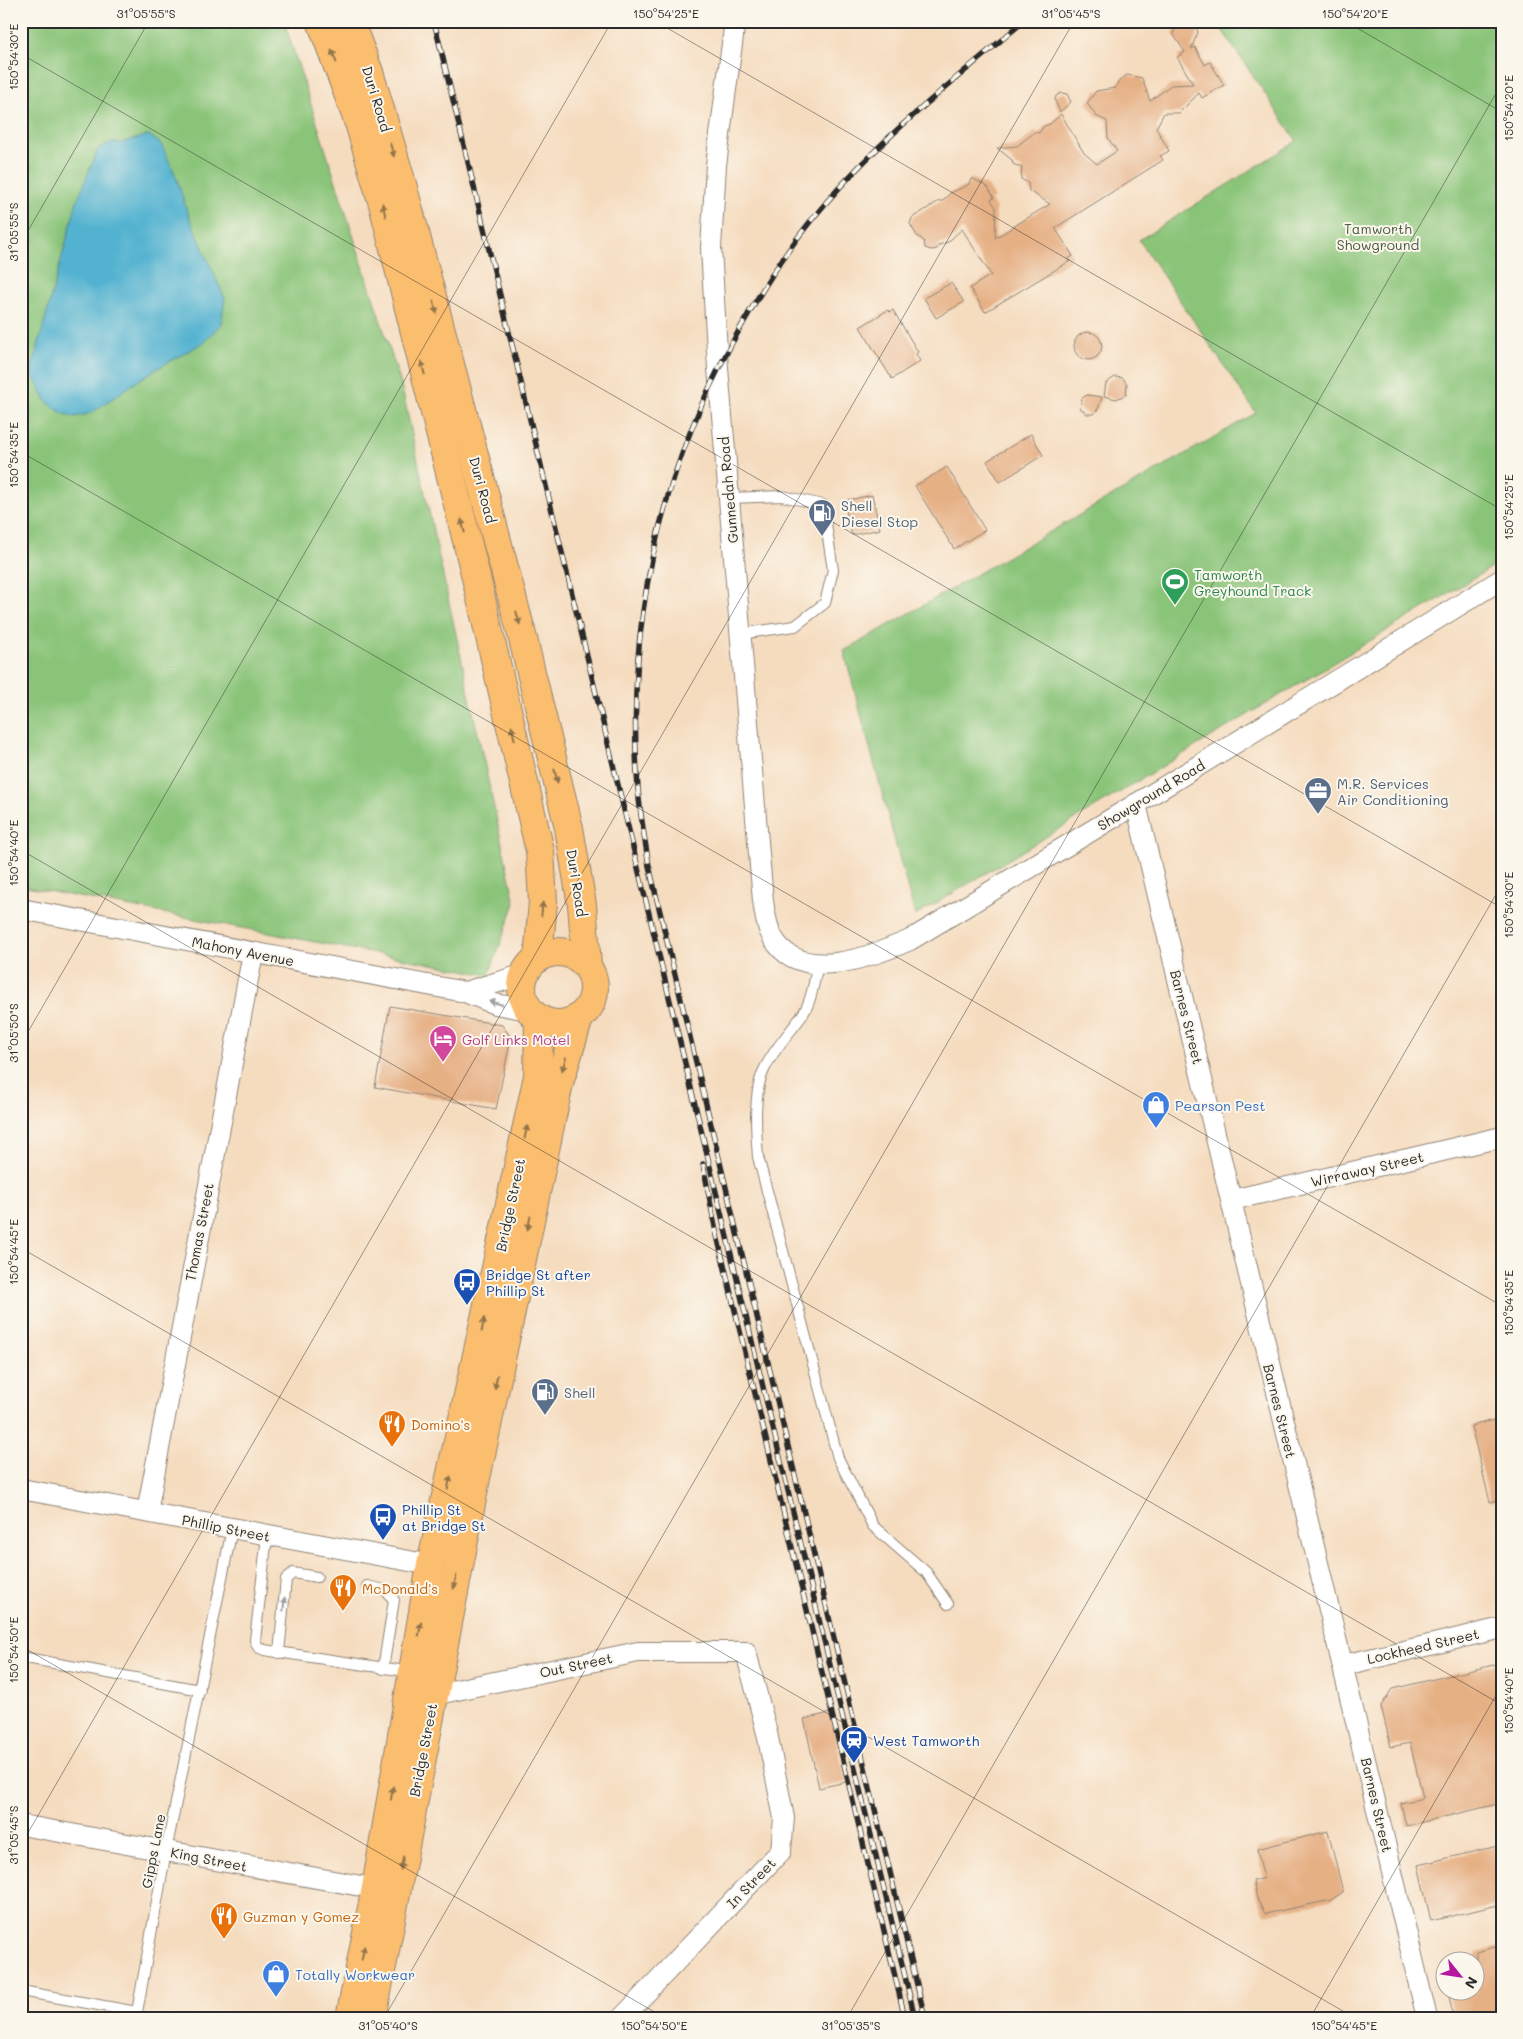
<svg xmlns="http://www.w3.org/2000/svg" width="1523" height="2039" viewBox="0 0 1523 2039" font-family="Mali,sans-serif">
	<rect width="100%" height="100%" fill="#fbf7ec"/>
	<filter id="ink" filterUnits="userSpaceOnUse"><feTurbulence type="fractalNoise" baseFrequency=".02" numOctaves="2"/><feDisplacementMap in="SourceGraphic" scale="10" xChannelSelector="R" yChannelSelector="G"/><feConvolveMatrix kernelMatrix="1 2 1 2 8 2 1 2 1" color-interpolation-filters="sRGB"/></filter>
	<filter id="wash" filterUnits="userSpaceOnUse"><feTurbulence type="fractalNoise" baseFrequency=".0096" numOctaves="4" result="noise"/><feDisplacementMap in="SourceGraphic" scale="20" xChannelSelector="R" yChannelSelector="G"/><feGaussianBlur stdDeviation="1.12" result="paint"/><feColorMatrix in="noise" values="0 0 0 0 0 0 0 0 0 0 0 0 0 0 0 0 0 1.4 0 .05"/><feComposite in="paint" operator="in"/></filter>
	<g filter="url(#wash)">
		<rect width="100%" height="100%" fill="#f5dcbf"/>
		<g fill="#8ac479" stroke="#5a7852">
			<path d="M21,21H284L401,384L515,903L489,975L21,886Z"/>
			<path d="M1216,21H1502V561L915,916L844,651L1256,413L1139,240L1297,141Z"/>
		</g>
		<path fill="#52b2d0" stroke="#3e6e7e" d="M149,135L161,144L175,174L189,216L225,299L221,324L204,342L151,372L91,413L75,417L62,413L47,402L31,372L77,201L98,149L112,142L121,143Z"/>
		<g id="blocks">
			<g fill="#e6b085">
				<path d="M1181,21H1191L1195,25L1198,32L1191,49L1195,47L1205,65L1210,62L1224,85L1202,98L1199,93L1179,113H1164L1156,128L1169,151L1160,156L1163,160L1055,228L1073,256L1068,259L1070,261L985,312L970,288L991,275L962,229L948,242L939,245L937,249L931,250L925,248L924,241L917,236L910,224L912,218L939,201H943L950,193L968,185L972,178L988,187L994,198L991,200L996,208L995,238L1050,204L1029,191L1028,183L1021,179L1022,168L1013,164L1012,160L997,148L1017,146L1035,132L1039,133L1044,126L1050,124L1061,114L1084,153L1097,164L1117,151L1108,138L1107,121L1096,116L1087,103L1096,91L1115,88L1119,81L1127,75L1142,78L1150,101L1171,85L1193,84L1177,57L1185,52L1173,34L1176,26Z"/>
				<path d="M1061,93L1067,94L1071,102L1060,112L1055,101L1056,96Z"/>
				<path d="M951,283L964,302L936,318L924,298Z"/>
				<path d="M888,310L890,312L893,310L918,352L916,354L920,361L892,379L860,327Z"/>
				<circle cx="1088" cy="346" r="14"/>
				<path d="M1115,377L1123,378L1127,384L1126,395L1116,399L1104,396L1106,383Z"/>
				<path d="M1087,395L1102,397L1098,409L1093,414H1087L1080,408L1082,398Z"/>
				<path d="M1031,434L1043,455L1000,482L987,461Z"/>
				<path d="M947,467L985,530L954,549L915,486Z"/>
				<path d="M872,495L880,529L852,535L844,501Z"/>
				<path d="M390,1006L502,1025L511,1038L496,1109L375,1087Z"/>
				<path d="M1498,1419L1502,1432V1499L1490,1502L1471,1426Z"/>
				<path d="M1502,1663V1803L1406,1826L1401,1803L1423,1798L1410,1743L1391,1747L1381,1706L1392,1689Z"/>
				<path d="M830,1713L846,1782L819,1788L804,1719Z"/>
				<path d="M1328,1831L1343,1892L1331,1900L1265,1914L1257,1898L1253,1881L1264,1878L1257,1849Z"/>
				<path d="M1502,1845V1904L1431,1921L1418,1865Z"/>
				<path d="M1502,1945V2018H1454L1448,1992H1476V1952Z"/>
			</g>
		</g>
	</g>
	<g filter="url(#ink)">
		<use href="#blocks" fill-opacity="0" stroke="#908475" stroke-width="1"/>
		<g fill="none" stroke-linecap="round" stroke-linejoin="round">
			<defs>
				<g id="lane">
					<path d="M729,498L782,496L823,505L833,570L825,603L795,626L740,634"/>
					<path d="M818,963C814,981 812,1002 801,1017C788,1035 773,1050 764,1070C753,1092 756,1132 758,1157L838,1458L873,1526L926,1572L948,1604"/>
					<path d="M267,1536L255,1640L258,1647L264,1650L412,1672"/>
					<path d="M367,1586L385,1590L394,1600L383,1669"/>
					<path d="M279,1653L286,1579L293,1573L317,1577"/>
					<path d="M21,1657L200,1690"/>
					<path d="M21,1991L137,2012"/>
					<path d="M136,2018L166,1851L232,1529"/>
				</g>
				<g id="street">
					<path d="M735,21L716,165L711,248L718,368L763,901C765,913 766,926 773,938C800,985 873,956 910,940L1136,804L1502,579"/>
					<path d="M1136,804L1427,2018"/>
					<path d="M21,909L465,992L495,1004L529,1010"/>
					<path d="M465,992L525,974"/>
					<path d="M1232,1200L1502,1137"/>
					<path d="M21,1489L431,1565"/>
					<path d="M147,1512L253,953"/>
					<path d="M1344,1665L1502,1628"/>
					<path d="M422,1695H433L638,1652H746L767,1733L784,1818L781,1851L622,2018"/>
					<path d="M21,1825L389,1891"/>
				</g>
				<g id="primary">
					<path d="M321,21L360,126L383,204L475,573L540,851L543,902L538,958"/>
					<path d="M349,21L369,72L402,184L521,631L569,828L582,905L587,965"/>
					<circle cx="558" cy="988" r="36"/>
					<path d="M350,2018L376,1888L431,1565L538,1076L539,1019"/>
					<path d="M372,2018L475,1483L559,1083L579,1018"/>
				</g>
			</defs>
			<use href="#lane" stroke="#908475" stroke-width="12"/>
			<use href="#street" stroke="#908475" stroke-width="22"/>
			<use href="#primary" stroke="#908475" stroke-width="30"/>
			<use href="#lane" stroke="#fff" stroke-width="10"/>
			<use href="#street" stroke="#fff" stroke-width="20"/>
			<use href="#primary" stroke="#fbbd6e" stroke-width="28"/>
			<defs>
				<g id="rail">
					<path d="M434,21L915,2018"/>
					<path d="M703,1164L715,1227L905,2018"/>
					<path d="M925,2018L649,866C645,840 640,814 638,788C626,631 657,481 732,343C758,296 784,252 819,211C878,140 953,81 1024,21"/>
				</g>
			</defs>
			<use href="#rail" stroke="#2b2b2b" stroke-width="5.5"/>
			<use href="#rail" stroke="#fbf7ec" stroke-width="4" stroke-dasharray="11" stroke-linecap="butt"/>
		</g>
		<defs><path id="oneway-solid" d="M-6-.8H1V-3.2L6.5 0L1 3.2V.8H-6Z" transform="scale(1.25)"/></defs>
		<g fill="#93744c">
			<use href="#oneway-solid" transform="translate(334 56) rotate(-110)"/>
			<use href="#oneway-solid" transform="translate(392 150) rotate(73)"/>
			<use href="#oneway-solid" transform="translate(384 210) rotate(-104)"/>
			<use href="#oneway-solid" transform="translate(435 307) rotate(75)"/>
			<use href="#oneway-solid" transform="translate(423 368) rotate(-104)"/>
			<use href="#oneway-solid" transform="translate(463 526) rotate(-104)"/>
			<use href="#oneway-solid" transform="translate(518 618) rotate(75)"/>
			<use href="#oneway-solid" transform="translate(513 733) rotate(-103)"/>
			<use href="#oneway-solid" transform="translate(556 776) rotate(76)"/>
			<use href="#oneway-solid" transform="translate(542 909) rotate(-85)"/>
			<use href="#oneway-solid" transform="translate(564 1064) rotate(106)"/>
			<use href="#oneway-solid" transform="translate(526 1132) rotate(-78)"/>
			<use href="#oneway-solid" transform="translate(529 1223) rotate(102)"/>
			<use href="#oneway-solid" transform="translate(483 1325) rotate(-78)"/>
			<use href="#oneway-solid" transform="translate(496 1382) rotate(102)"/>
			<use href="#oneway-solid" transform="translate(449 1483) rotate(-78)"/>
			<use href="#oneway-solid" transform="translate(455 1582) rotate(101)"/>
			<use href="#oneway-solid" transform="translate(420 1629) rotate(-80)"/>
			<use href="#oneway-solid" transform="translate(392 1793) rotate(-81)"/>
			<use href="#oneway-solid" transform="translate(402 1863) rotate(101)"/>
			<use href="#oneway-solid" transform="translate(363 1953) rotate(-79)"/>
		</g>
		<g fill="#a0a0a0">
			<use href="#oneway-solid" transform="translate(496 1003) rotate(-165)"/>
			<use href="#oneway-solid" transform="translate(284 1604) rotate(-84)"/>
		</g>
	</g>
	<path fill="none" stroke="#2b2b2b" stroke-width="1" stroke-opacity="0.45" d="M655,21L1502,510M1345,21L1502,112M21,54L1502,908M21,243L149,21M21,452L1502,1306M21,850L1502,1705M21,1044L612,21M21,1248L1355,2018M21,1646L665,2018M21,1845L1074,21M384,2018L1502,83M847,2018L1502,884M1310,2018L1502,1685"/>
	<defs>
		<symbol id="fuel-pin" viewBox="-11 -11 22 30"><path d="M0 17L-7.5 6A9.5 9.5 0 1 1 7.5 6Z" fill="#5c6f8a" stroke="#fbf7ec"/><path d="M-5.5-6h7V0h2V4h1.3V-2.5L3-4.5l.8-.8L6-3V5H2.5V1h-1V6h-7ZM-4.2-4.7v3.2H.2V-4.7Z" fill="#fff"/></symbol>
		<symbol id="stadium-pin" viewBox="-11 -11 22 30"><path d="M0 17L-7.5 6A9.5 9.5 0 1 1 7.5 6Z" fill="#2e9e5b" stroke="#fbf7ec"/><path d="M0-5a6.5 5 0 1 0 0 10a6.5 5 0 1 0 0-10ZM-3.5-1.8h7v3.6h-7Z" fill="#fff"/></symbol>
		<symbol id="office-pin" viewBox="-11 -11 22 30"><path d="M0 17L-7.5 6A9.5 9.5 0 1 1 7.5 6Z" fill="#5c6f8a" stroke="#fbf7ec"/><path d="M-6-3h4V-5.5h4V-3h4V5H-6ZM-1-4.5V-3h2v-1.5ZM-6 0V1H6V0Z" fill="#fff"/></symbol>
		<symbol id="hotel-pin" viewBox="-11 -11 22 30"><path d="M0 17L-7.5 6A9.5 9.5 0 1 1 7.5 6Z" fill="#d1479c" stroke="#fbf7ec"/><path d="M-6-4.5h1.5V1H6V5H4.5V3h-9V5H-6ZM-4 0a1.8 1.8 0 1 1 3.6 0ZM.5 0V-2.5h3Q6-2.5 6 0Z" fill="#fff"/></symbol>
		<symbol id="shop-pin" viewBox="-11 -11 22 30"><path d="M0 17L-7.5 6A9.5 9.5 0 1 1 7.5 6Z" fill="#3f7fe0" stroke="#fbf7ec"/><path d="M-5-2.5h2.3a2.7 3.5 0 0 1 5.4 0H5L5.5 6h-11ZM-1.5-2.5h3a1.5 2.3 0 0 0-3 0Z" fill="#fff"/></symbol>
		<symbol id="bus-pin" viewBox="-11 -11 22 30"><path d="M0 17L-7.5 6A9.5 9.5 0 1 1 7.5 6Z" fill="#1a4fb4" stroke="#fbf7ec"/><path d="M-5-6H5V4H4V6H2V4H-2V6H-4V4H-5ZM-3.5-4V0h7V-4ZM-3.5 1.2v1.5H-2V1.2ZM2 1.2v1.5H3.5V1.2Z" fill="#fff"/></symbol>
		<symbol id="restaurant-pin" viewBox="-11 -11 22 30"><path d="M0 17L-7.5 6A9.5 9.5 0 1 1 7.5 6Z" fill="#e8710a" stroke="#fbf7ec"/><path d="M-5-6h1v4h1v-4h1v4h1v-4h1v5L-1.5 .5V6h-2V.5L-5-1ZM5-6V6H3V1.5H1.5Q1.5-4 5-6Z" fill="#fff"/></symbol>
		<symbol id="station-pin" viewBox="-11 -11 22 30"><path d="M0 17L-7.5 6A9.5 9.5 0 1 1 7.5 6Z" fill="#1a4fb4" stroke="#fbf7ec"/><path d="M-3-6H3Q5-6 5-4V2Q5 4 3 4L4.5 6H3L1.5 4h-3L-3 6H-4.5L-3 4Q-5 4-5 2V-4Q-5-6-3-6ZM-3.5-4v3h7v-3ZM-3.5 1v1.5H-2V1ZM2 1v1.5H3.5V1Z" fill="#fff"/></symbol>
	</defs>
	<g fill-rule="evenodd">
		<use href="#fuel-pin" x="806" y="497" width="32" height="43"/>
		<use href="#stadium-pin" x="1159" y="566" width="32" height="43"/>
		<use href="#office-pin" x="1302" y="775" width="32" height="43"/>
		<use href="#hotel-pin" x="427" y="1023" width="32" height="43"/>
		<use href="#shop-pin" x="1140" y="1089" width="32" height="43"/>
		<use href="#bus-pin" x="451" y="1266" width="32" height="43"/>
		<use href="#fuel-pin" x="529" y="1376" width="32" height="43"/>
		<use href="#restaurant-pin" x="376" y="1408" width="32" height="43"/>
		<use href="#bus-pin" x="367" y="1501" width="32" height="43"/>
		<use href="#restaurant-pin" x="327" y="1572" width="32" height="43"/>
		<use href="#station-pin" x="838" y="1724" width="32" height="43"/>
		<use href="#restaurant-pin" x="208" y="1900" width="32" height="43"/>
		<use href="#shop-pin" x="260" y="1958" width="32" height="43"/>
	</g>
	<g text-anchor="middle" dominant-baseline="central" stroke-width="4" stroke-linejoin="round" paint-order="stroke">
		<g font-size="14" fill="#2b2b2b" stroke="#fbf7ec">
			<text transform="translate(377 99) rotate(73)">Duri Road</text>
			<text transform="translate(483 490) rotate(75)">Duri Road</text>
			<text transform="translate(728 490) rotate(-95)">Gunnedah Road</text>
			<text transform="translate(1151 795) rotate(-31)">Showground Road</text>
			<text transform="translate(577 883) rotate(81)">Duri Road</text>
			<text transform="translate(243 951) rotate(11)">Mahony Avenue</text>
			<text transform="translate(1187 1017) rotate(76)">Barnes Street</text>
			<text transform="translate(1367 1169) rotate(-13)">Wirraway Street</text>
			<text transform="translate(510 1205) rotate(-78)">Bridge Street</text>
			<text transform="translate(199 1232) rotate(-79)">Thomas Street</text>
			<text transform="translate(1280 1411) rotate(76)">Barnes Street</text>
			<text transform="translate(226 1528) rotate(11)">Phillip Street</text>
			<text transform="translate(1423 1646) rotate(-13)">Lockheed Street</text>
			<text transform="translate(576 1665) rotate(-12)">Out Street</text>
			<text transform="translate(423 1750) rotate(-79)">Bridge Street</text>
			<text transform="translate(1377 1805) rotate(77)">Barnes Street</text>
			<text transform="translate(153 1851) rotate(-79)">Gipps Lane</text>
			<text transform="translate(209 1859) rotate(11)">King Street</text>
			<text transform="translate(751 1883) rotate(-46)">In Street</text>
		</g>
		<g font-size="14" fill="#485942" stroke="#fbf7ec">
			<text x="1378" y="228">Tamworth<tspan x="1378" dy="16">Showground</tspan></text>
		</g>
		<g font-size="14" fill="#4e5e75" stroke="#fbf7ec" text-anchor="start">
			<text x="841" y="505">Shell<tspan x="841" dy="16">Diesel Stop</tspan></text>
			<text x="1337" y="783">M.R. Services<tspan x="1337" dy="16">Air Conditioning</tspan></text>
			<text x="564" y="1392">Shell</text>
		</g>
		<g font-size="14" fill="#27864d" stroke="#fbf7ec" text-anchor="start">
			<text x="1194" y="574">Tamworth<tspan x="1194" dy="16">Greyhound Track</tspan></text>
		</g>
		<g font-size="14" fill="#b23c85" stroke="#fbf7ec" text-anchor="start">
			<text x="462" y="1039">Golf Links Motel</text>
		</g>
		<g font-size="14" fill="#366cbe" stroke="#fbf7ec" text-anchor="start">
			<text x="1175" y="1105">Pearson Pest</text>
			<text x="295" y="1974">Totally Workwear</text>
		</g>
		<g font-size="14" fill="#164399" stroke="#fbf7ec" text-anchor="start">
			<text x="486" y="1274">Bridge St after<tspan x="486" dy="16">Phillip St</tspan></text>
			<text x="402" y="1509">Phillip St<tspan x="402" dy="16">at Bridge St</tspan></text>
			<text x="873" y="1740">West Tamworth</text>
		</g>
		<g font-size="14" fill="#c56008" stroke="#fbf7ec" text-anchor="start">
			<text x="411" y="1424">Domino's</text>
			<text x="362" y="1588">McDonald's</text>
			<text x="243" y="1916">Guzman y Gomez</text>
		</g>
	</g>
	<rect width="1523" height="2039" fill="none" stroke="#fbf7ec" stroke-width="55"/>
	<g transform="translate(1460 1976) rotate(120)"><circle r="24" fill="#fbf7ec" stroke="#a8a59f"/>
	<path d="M0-4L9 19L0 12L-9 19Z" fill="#b5179e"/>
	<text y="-8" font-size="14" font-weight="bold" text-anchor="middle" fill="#2b2b2b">N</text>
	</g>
	<rect x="28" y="28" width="1468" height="1984" fill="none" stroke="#2b2b2b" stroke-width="2"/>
	<g font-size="12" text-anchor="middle" fill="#2b2b2b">
		<text x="146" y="18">31°05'55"S</text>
		<text x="666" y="18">150°54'25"E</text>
		<text x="1071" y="18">31°05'45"S</text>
		<text x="1355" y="18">150°54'20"E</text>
		<text transform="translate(14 57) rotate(-90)" y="4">150°54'30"E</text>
		<text transform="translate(1509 108) rotate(-90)" y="4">150°54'20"E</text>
		<text transform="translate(14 232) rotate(-90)" y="4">31°05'55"S</text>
		<text transform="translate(14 455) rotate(-90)" y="4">150°54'35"E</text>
		<text transform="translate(1509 507) rotate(-90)" y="4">150°54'25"E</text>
		<text transform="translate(14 853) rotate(-90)" y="4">150°54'40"E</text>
		<text transform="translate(1509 905) rotate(-90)" y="4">150°54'30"E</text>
		<text transform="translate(14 1033) rotate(-90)" y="4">31°05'50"S</text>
		<text transform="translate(14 1252) rotate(-90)" y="4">150°54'45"E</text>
		<text transform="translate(1509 1303) rotate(-90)" y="4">150°54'35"E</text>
		<text transform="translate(14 1650) rotate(-90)" y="4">150°54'50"E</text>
		<text transform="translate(1509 1701) rotate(-90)" y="4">150°54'40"E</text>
		<text transform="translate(14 1835) rotate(-90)" y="4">31°05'45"S</text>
		<text x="388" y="2030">31°05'40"S</text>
		<text x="654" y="2030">150°54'50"E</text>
		<text x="851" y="2030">31°05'35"S</text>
		<text x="1344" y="2030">150°54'45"E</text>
	</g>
</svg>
